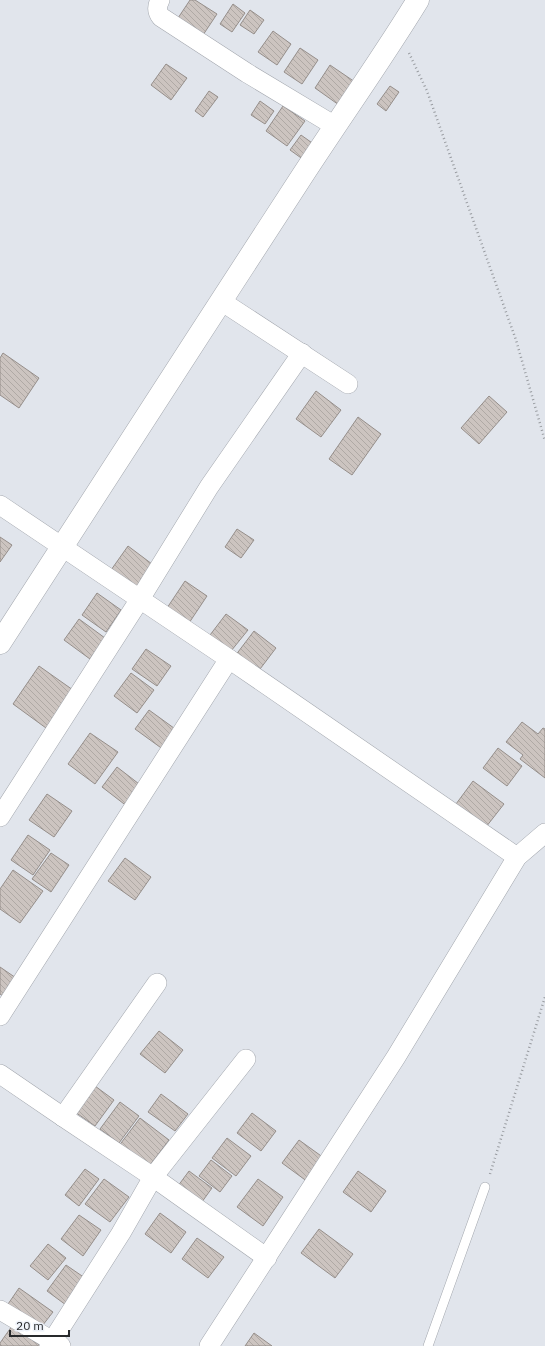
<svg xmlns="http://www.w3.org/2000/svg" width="545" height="1346" viewBox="0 0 545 1346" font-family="'IBM Plex Sans',sans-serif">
	<defs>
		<pattern id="building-back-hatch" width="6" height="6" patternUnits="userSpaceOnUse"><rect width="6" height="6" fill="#ccc4c0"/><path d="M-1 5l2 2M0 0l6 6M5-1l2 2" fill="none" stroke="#afa9a5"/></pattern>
	</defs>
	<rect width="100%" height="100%" fill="#e1e5ec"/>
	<g fill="url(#building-back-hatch)" stroke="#958e8a">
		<path d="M190,0H195L217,14L201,38L176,21Z"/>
		<path d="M233,4L245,13L232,32L220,24Z"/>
		<path d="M250,10L264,20L254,34L240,25Z"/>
		<path d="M273,31L291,44L277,65L258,52Z"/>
		<path d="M300,48L318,60L302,84L284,72Z"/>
		<path d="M166,64L187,78L171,100L151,85Z"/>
		<path d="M330,65L355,82L339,105L315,88Z"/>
		<path d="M390,86L399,92L386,111L377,104Z"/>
		<path d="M209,91L218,97L203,117L195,111Z"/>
		<path d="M260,101L274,111L265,124L251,115Z"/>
		<path d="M283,106L305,121L287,146L266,131Z"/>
		<path d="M301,135L315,145L304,160L290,150Z"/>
		<path d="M3,353L39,378L19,408L0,395V358Z"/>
		<path d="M316,391L341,410L321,437L296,419Z"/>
		<path d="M489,396L507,412L479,444L461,428Z"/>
		<path d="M358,417L381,434L352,475L329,459Z"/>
		<path d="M237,529L254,540L241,558L225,547Z"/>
		<path d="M0,537L12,545L0,562Z"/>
		<path d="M128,546L152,564L136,588L111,570Z"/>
		<path d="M185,581L207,596L189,623L167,608Z"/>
		<path d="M97,593L121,610L106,632L82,615Z"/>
		<path d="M226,614L248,630L231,651L210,635Z"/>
		<path d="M79,619L105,638L90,659L64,640Z"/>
		<path d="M254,631L276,648L257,673L235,656Z"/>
		<path d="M146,649L171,666L157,686L132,669Z"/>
		<path d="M39,666L73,690L46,728L13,704Z"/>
		<path d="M131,673L154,690L137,713L114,696Z"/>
		<path d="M149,710L178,731L164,750L135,729Z"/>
		<path d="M522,722L538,734L543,728L545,729V778L520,759L523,755L506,742Z"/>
		<path d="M90,733L118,752L95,784L68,764Z"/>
		<path d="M498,748L522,766L507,786L483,768Z"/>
		<path d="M117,767L143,787L128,807L102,787Z"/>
		<path d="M473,781L504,804L486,827L456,804Z"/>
		<path d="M47,794L72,811L54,837L29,820Z"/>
		<path d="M28,835L50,850L33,875L11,860Z"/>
		<path d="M51,853L69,865L51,892L32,879Z"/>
		<path d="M125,858L151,877L135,900L108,881Z"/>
		<path d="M13,870L43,891L20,923L0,909V889Z"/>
		<path d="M0,967L19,980L6,998L0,994Z"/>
		<path d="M159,1031L183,1050L165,1073L140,1054Z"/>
		<path d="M95,1086L114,1100L95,1126L75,1112Z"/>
		<path d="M161,1094L188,1114L175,1131L148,1112Z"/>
		<path d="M120,1102L139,1116L119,1143L100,1129Z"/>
		<path d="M252,1113L276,1131L261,1151L237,1133Z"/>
		<path d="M140,1118L169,1140L147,1169L118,1147Z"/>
		<path d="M227,1138L251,1156L236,1176L212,1158Z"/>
		<path d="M299,1140L324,1158L308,1182L282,1163Z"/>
		<path d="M211,1160L232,1176L220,1192L199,1176Z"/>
		<path d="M85,1169L99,1179L79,1206L65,1195Z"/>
		<path d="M189,1171L212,1188L199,1206L175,1190Z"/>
		<path d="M358,1171L386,1191L371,1212L343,1192Z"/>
		<path d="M104,1179L129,1197L110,1222L85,1204Z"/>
		<path d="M258,1179L283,1197L263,1226L237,1207Z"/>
		<path d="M160,1213L186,1232L171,1253L145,1234Z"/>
		<path d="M79,1215L101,1230L83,1256L61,1239Z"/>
		<path d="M319,1229L353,1254L335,1278L301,1253Z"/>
		<path d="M197,1238L224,1257L208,1278L182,1259Z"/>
		<path d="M48,1244L66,1258L48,1280L30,1266Z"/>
		<path d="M66,1265L85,1278L66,1305L47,1291Z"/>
		<path d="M19,1288L53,1312L39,1330L6,1307Z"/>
		<path d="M12,1326L41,1346H0V1343Z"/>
		<path d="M254,1333L272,1346H245Z"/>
	</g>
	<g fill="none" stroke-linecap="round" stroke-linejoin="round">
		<defs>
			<path id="lane" d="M428,1346L485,1187"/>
			<g id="street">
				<path d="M160,0C157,6 156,11 161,17L247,73L335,126"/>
				<path d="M221,301L348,384"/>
				<path d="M0,505L229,659L517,857"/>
				<path d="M0,817L140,599L209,487L302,353"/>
				<path d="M0,1016L229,659"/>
				<path d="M0,1074L63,1117L153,1177L267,1258"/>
				<path d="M63,1117L157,983"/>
				<path d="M0,1310L61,1346"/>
				<path d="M49,1346L121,1233L153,1177L246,1059"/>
				<path d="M209,1346L396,1057L517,857L545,833"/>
			</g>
			<path id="secondary" d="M0,643C98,490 198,337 297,184C337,122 380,62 418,0"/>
		</defs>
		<use href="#lane" stroke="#a3a7ae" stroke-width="10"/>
		<use href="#street" stroke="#a3a7ae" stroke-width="20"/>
		<use href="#secondary" stroke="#a3a7ae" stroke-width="23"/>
		<g stroke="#999ca1" stroke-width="2.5" stroke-dasharray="1 3" stroke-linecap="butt">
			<path d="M409,53L427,91L516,340L545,441"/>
			<path d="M490,1174L545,997"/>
		</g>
		<use href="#lane" stroke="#fff" stroke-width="9"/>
		<use href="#street" stroke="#fff" stroke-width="19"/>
		<use href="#secondary" stroke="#fff" stroke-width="22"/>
	</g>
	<path d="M10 1330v6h59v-6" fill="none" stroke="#282a2c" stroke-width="2"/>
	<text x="16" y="1330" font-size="12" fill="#282a2c" stroke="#eef2f9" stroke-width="3" paint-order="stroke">20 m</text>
</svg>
